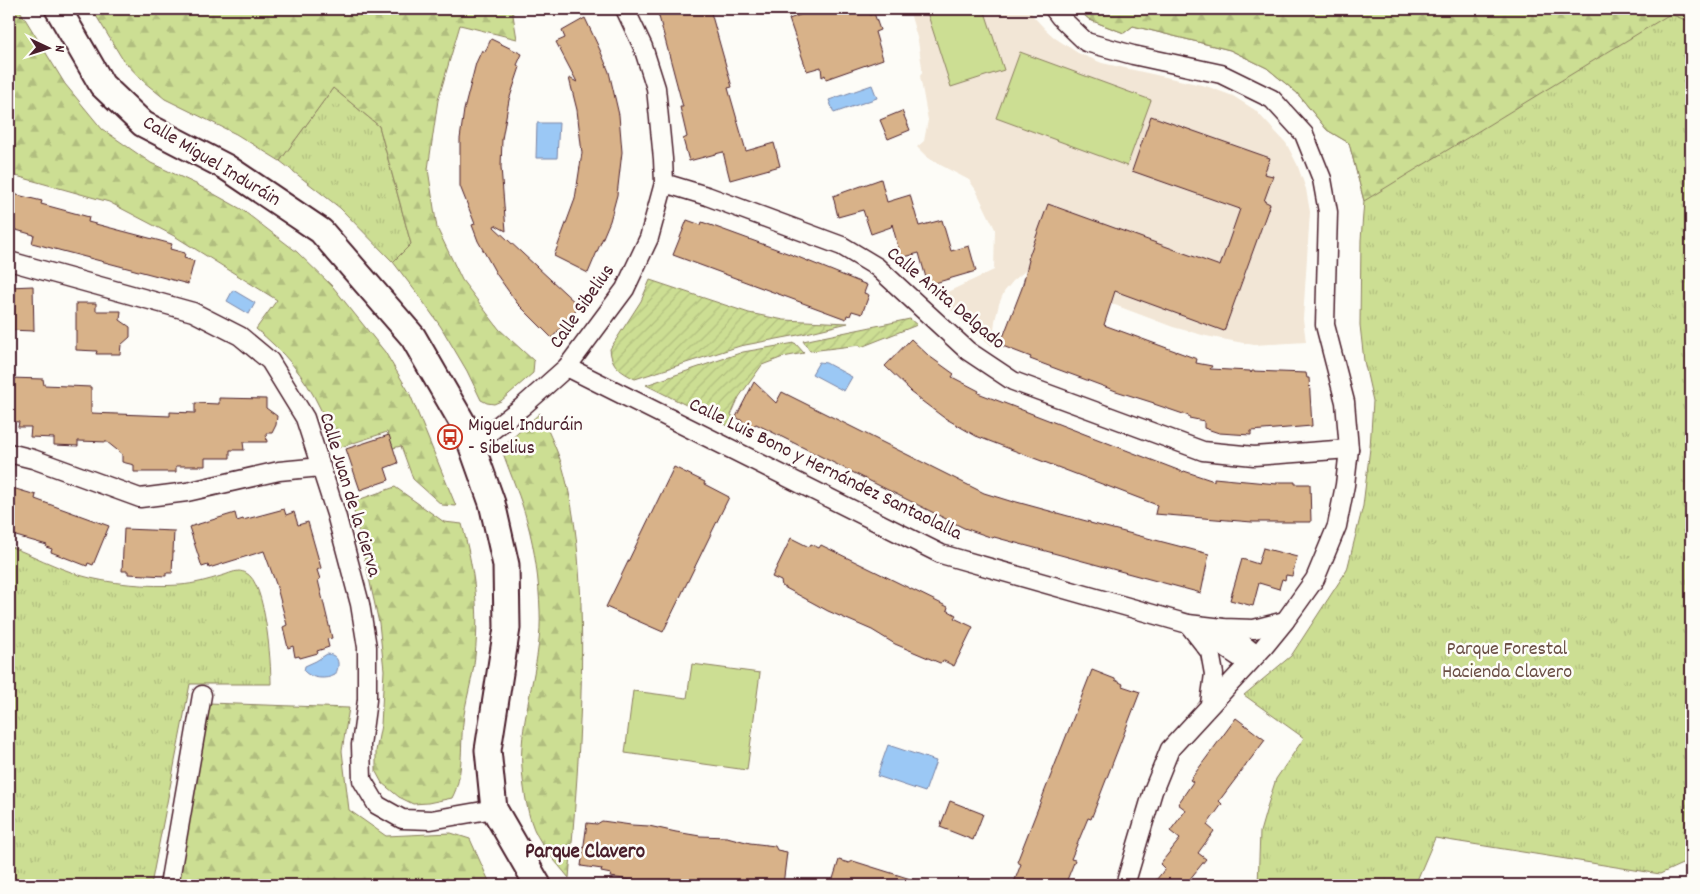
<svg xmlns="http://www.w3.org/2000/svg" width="1700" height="894" viewBox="0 0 1700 894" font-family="Dekko,sans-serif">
	<defs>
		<pattern id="grass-tufts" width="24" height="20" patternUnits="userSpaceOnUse" patternTransform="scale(1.25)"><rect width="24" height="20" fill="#ccde93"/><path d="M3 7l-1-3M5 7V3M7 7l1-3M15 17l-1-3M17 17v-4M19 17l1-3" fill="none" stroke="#b1be7f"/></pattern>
		<pattern id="forest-firs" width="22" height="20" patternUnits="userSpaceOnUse" patternTransform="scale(1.25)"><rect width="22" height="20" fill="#ccde93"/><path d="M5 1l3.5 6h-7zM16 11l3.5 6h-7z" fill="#b1be7f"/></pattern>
		<pattern id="garden-furrows" width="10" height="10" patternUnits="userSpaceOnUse" patternTransform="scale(1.25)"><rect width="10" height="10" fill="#ccde93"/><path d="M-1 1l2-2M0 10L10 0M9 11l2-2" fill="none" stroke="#b1be7f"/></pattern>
	</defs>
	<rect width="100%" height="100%" fill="#fdfcf7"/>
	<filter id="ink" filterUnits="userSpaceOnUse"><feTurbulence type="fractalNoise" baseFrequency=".02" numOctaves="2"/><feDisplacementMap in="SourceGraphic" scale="10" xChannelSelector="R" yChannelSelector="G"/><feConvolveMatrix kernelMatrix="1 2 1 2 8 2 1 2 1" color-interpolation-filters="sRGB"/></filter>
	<g filter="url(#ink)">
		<path fill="#f2e6d6" d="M909,9H1029L1034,17L1045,29L1055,38L1078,53L1102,63L1206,86L1233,96L1255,110L1286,143L1297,164L1306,189L1310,212L1303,319L1306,342L1254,345L1206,336L1173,327L1025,271L1013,281L1004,292L999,304L995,321L992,346L969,327L937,297L994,270L995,229L976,190L969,180L929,159L917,147L924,141L928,120L920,76L922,73V67L918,41Z"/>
		<g fill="url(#grass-tufts)" stroke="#8b7e5f">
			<path d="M1077,9L1630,38L1670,13L1691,22V860L1660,874L1435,838L1415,885H1258L1260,832L1268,804L1276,779L1304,738L1244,695L1291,656L1347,570L1363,506L1370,448L1373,401L1364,361L1360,325L1361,240L1364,201L1349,143L1327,130L1297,93L1267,68L1230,50L1133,26L1124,33L1090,20Z"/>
			<path d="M333,88L379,126L411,244L393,262L340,208L280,161Z"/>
			<path d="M9,546C32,555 55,567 79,575C109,584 149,587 180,585C194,584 208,580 221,576C226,575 233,571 239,571C240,571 245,572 246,573C266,582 271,663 271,684H190L151,885H9V834L13,790L9,776Z"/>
		</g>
		<g fill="url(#forest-firs)" stroke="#8b7e5f">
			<path d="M9,9H19L65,84L102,129L151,163L196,184L241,209L297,252L333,287L385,352L409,392L456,506L442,505L413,479L401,446L393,448L387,432L335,449C330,435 326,421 320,408C305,376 283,351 256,329L277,300L176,237L109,202L9,174Z"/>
			<path d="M92,9H512L517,39L460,25L438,100L428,169L437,228L462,280L499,329L534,361L533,373L501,401L494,404L487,403L481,400L467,371L441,327L419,296L393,262L411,244L379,126L333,88L280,161L236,134L165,99L144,82L123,60Z"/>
			<path d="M1077,9H1691V22L1670,14L1364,201L1349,143L1327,130L1297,93L1267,68L1230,50L1133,26L1124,33L1090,20Z"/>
			<path d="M540,413C549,433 560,455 565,476C576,518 579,561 581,604C584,696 577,786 569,878C556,862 537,842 531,821C525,803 520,765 522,746C525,701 542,658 540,611C539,581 535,550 527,521C521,498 511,476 503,453L508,442Z"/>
			<path d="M395,487L444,522L462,524C474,569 480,610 475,656C473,679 465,701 463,723C460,748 464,776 452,798L428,803L413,804L399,797L382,783L376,772V751L381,725L384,670L379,623L352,502Z"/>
			<path d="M208,703L349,708L342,751L349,810L386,836L451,833L470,839L488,879L493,885H174Z"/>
		</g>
		<g fill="url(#garden-furrows)" stroke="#8b7e5f">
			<path d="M650,280L749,313L784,320L848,323L798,335L740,346L635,379C621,372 611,366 610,349L641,301Z"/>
			<path d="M910,319L917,325L861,347L860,345L810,351L803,341Z"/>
			<path d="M795,343L804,353L783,357L762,365L739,397L731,415L734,417L730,427L646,385L743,352Z"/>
		</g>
		<g fill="#ccde93" stroke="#8b7e5f">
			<path d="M926,9H984L1004,70L951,87Z"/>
			<path d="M1020,52L1151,100L1127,166L996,118Z"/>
			<path d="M692,664L760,673L747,770L625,753L633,691L687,698Z"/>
		</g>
		<g fill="#9bc8f5" stroke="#7b84a4">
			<path d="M872,85L877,98L834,113L829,100Z"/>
			<path d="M537,123H559L557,158H536Z"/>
			<path d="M233,290L255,303L249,314L227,301Z"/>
			<path d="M819,362L826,363L852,377L844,391L812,374Z"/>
			<path d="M327,654C340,655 340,666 335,675C326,680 311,679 304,671L305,666L316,661Z"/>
			<path d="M888,745L936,761L925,792L877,776Z"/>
		</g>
		<g fill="#d8b289" stroke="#4a1f2b">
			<path d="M657,9H710L732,87L728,88L746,151L774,143L780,166L730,180L723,152L689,161L683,139L687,137L680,107H683Z"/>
			<path d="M816,9H867L870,15L874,13L880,30L875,32L883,59L826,79L825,75L822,77L821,67L807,71L789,19Z"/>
			<path d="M585,18L600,50L609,72L619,115L622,152L617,195L610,221L588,273L554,256L575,199L582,153L577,110L569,78L577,82L556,42L565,38L562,31Z"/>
			<path d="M491,39L522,54L517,65L520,67L509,100L502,139L501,167L506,231L495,225L494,227L579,306L552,338L517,303L497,275L478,241L472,225L475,224L460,186V139L464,110L476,63L482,50L485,52Z"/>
			<path d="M902,111L910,130L888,139L880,120Z"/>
			<path d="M1151,116L1270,158L1264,174L1273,176L1264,201L1270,204L1224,331L1115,291L1104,325L1197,359L1196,363L1212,366L1210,369L1250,371L1251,373L1252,371L1306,373L1307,378H1309L1312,426L1251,431V435L1219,433L1204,428V421L1189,418V416L1154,404V403L1116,391L1030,359L1031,357L1000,345L1022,288L1029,260L1028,259L1048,204L1220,266L1240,209L1132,171Z"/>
			<path d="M881,179L887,202L910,195L919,226L942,220L951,251L969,246L976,271L928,285L919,253L901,258L892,224L891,227L871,234L863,210L838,217L833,196Z"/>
			<path d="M9,193L42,201L41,204L89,217L88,222L172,244L170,249L185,253L184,258L194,261L188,284L32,243L34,235L9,228Z"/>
			<path d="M687,220L701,225L702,222L798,257L867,285L864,293L869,295L862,314L852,311L850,316L847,315L846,319L673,255Z"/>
			<path d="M33,286L34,331L9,330V287Z"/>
			<path d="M76,303H96V311H121L120,320L130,327V337L121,345L120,354H96L97,351L76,350Z"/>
			<path d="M911,339L929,356L954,374L952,377L979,391L978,393L1183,472L1184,471L1214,481V478L1277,484V482H1295V484H1310L1311,522H1252L1155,514L1157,505L976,436L943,417L910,392L911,391L885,366Z"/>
			<path d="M9,378L43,379L44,385L91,387V413L170,416V412L195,413V403L219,404V398L266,399V408L277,416L276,425L272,433H266L267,442H243L244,450H230V458H205V466H176V472H134V465L122,462V454L107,442L78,441V446L54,445V438L30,437L31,427H18L19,422L9,421Z"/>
			<path d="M754,382L776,403L782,392L984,493L1013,502V501L1090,522V523L1209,554L1201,593L994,537L993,538L964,528L756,424L752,427L736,417Z"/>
			<path d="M389,435L398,463L385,468L389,480L360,490L346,449Z"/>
			<path d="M674,467L705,482L704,484L729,497L663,632L606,607Z"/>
			<path d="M9,487L36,495L35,499L109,526L93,565L88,563L87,566L51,552L52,549L46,547L47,545L9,534Z"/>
			<path d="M284,509L286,515L294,512L298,525L308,522L321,568L317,570L320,579L318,580L332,638L327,639L329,647L317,651L318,653L300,658L299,656L295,657L293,646L288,648L283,627L287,625L276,584L264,551L209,568L208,565L202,567L189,527L235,513L237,521L243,519V520Z"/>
			<path d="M124,529L174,531L172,573H166V576L128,574V571H122Z"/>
			<path d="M791,538L809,547L811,544L819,548L821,545L948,607L947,610L956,615L954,618L973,627L954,666L944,661L940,663L895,644L872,630L828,611L782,586L781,581L772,577Z"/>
			<path d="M1263,548L1297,557L1292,576L1286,575L1285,580L1282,579L1279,589L1259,583L1253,606L1230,600L1242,559L1258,564Z"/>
			<path d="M1092,670L1115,679V680L1123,684L1122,686L1140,692L1091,819L1088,818L1071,859L1075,860L1065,885H1013L1021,864L1017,862Z"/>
			<path d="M1236,718L1265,740L1219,801L1222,804L1207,825L1214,831L1198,853L1206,859L1185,885H1152L1165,869L1160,864L1180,839L1170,831L1186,810L1178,804L1193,782L1190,780Z"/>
			<path d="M950,801L983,814L973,840L940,827Z"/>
			<path d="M602,821L631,825L649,826L676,832L700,836L727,837L750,843L775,846L777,850L787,852L783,885H666L610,877L611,874L601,872L602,869L581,866L587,823L597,824Z"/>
			<path d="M839,860L849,863L853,861L917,881L916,885H831Z"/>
		</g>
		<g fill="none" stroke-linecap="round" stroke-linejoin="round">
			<defs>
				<g id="street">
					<path d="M1054,9L1060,17L1086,42L1133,55L1221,74L1272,99L1304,134L1322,179L1328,212L1325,325L1345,402L1349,449L1345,485L1337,526L1315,579L1285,621L1263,648L1170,749L1153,791L1125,885"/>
					<path d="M664,183L707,196L842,246L877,267L968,351L1013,381L1203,451L1254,456L1349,449"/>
					<path d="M9,261L193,312L240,336L270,361L305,418L336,514L360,604L367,647V700L361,745L362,780L377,805L402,819L431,820L494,809"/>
					<path d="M567,367L941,554L1188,624L1223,628L1254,629L1285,621"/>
					<path d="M472,446L522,407L567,367L625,289L649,238L664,183L663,159L656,88L643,47L625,9"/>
					<path d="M9,453L33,459L140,498L187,492L279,471L321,467"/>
					<path d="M1188,624L1210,652L1214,674L1210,704"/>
					<path d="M1223,628L1256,655"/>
					<path d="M1201,632L1248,663"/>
					<path d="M169,885L202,695"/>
				</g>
				<path id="secondary" d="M58,9L102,85L143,124L226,167L321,231L413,337L465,427L492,503L506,565L507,628L488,750L494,809L538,885"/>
			</defs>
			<use href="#street" stroke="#4a1f2b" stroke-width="21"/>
			<use href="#secondary" stroke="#4a1f2b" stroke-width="29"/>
			<use href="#street" stroke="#fdfcf7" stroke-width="18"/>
			<use href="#secondary" stroke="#fdfcf7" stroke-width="25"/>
		</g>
	</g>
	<defs>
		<symbol id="bus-ring" viewBox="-11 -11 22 22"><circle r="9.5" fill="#fdfcf7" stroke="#c8321e" stroke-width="1.5"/><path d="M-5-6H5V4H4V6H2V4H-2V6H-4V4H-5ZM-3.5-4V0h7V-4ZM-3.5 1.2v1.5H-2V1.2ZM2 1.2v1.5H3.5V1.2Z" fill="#c8321e"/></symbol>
	</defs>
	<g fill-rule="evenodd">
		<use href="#bus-ring" x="436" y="423" width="28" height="28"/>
	</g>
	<g text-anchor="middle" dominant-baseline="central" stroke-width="5" stroke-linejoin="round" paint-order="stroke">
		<g font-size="20" fill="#4a1f2b" stroke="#fdfcf7">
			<text transform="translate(211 162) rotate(31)">Calle Miguel Induráin</text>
			<text transform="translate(945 299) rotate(40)">Calle Anita Delgado</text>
			<text transform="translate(583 307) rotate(-55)">Calle Sibelius</text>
			<text transform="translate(825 470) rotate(26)">Calle Luis Bono y Hernández Santaolalla</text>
			<text transform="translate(349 495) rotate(73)">Calle Juan de la Cierva</text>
		</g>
		<g font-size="20" fill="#4a1f2b" stroke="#fdfcf7" text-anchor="start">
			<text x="468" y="426">Miguel Induráin<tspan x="468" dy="23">- Sibelius</tspan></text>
		</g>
		<g font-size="20" fill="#6a4f45" stroke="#fdfcf7">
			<text x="1507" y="650">Parque Forestal<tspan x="1507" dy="23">Hacienda Clavero</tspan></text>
		</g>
		<g font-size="21" font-weight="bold" fill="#4a1f2b" stroke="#fdfcf7">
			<text x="585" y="853">Parque Clavero</text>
		</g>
	</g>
	<rect width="1700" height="894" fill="none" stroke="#fdfcf7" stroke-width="30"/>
	<rect x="15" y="15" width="1670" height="864" fill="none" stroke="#4a1f2b" stroke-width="2" filter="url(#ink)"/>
	<g transform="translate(48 48) rotate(94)" stroke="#fdfcf7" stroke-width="4" paint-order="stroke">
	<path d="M0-4L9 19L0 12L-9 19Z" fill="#4a1f2b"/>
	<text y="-8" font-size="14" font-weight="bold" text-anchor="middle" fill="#4a1f2b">N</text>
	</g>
</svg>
